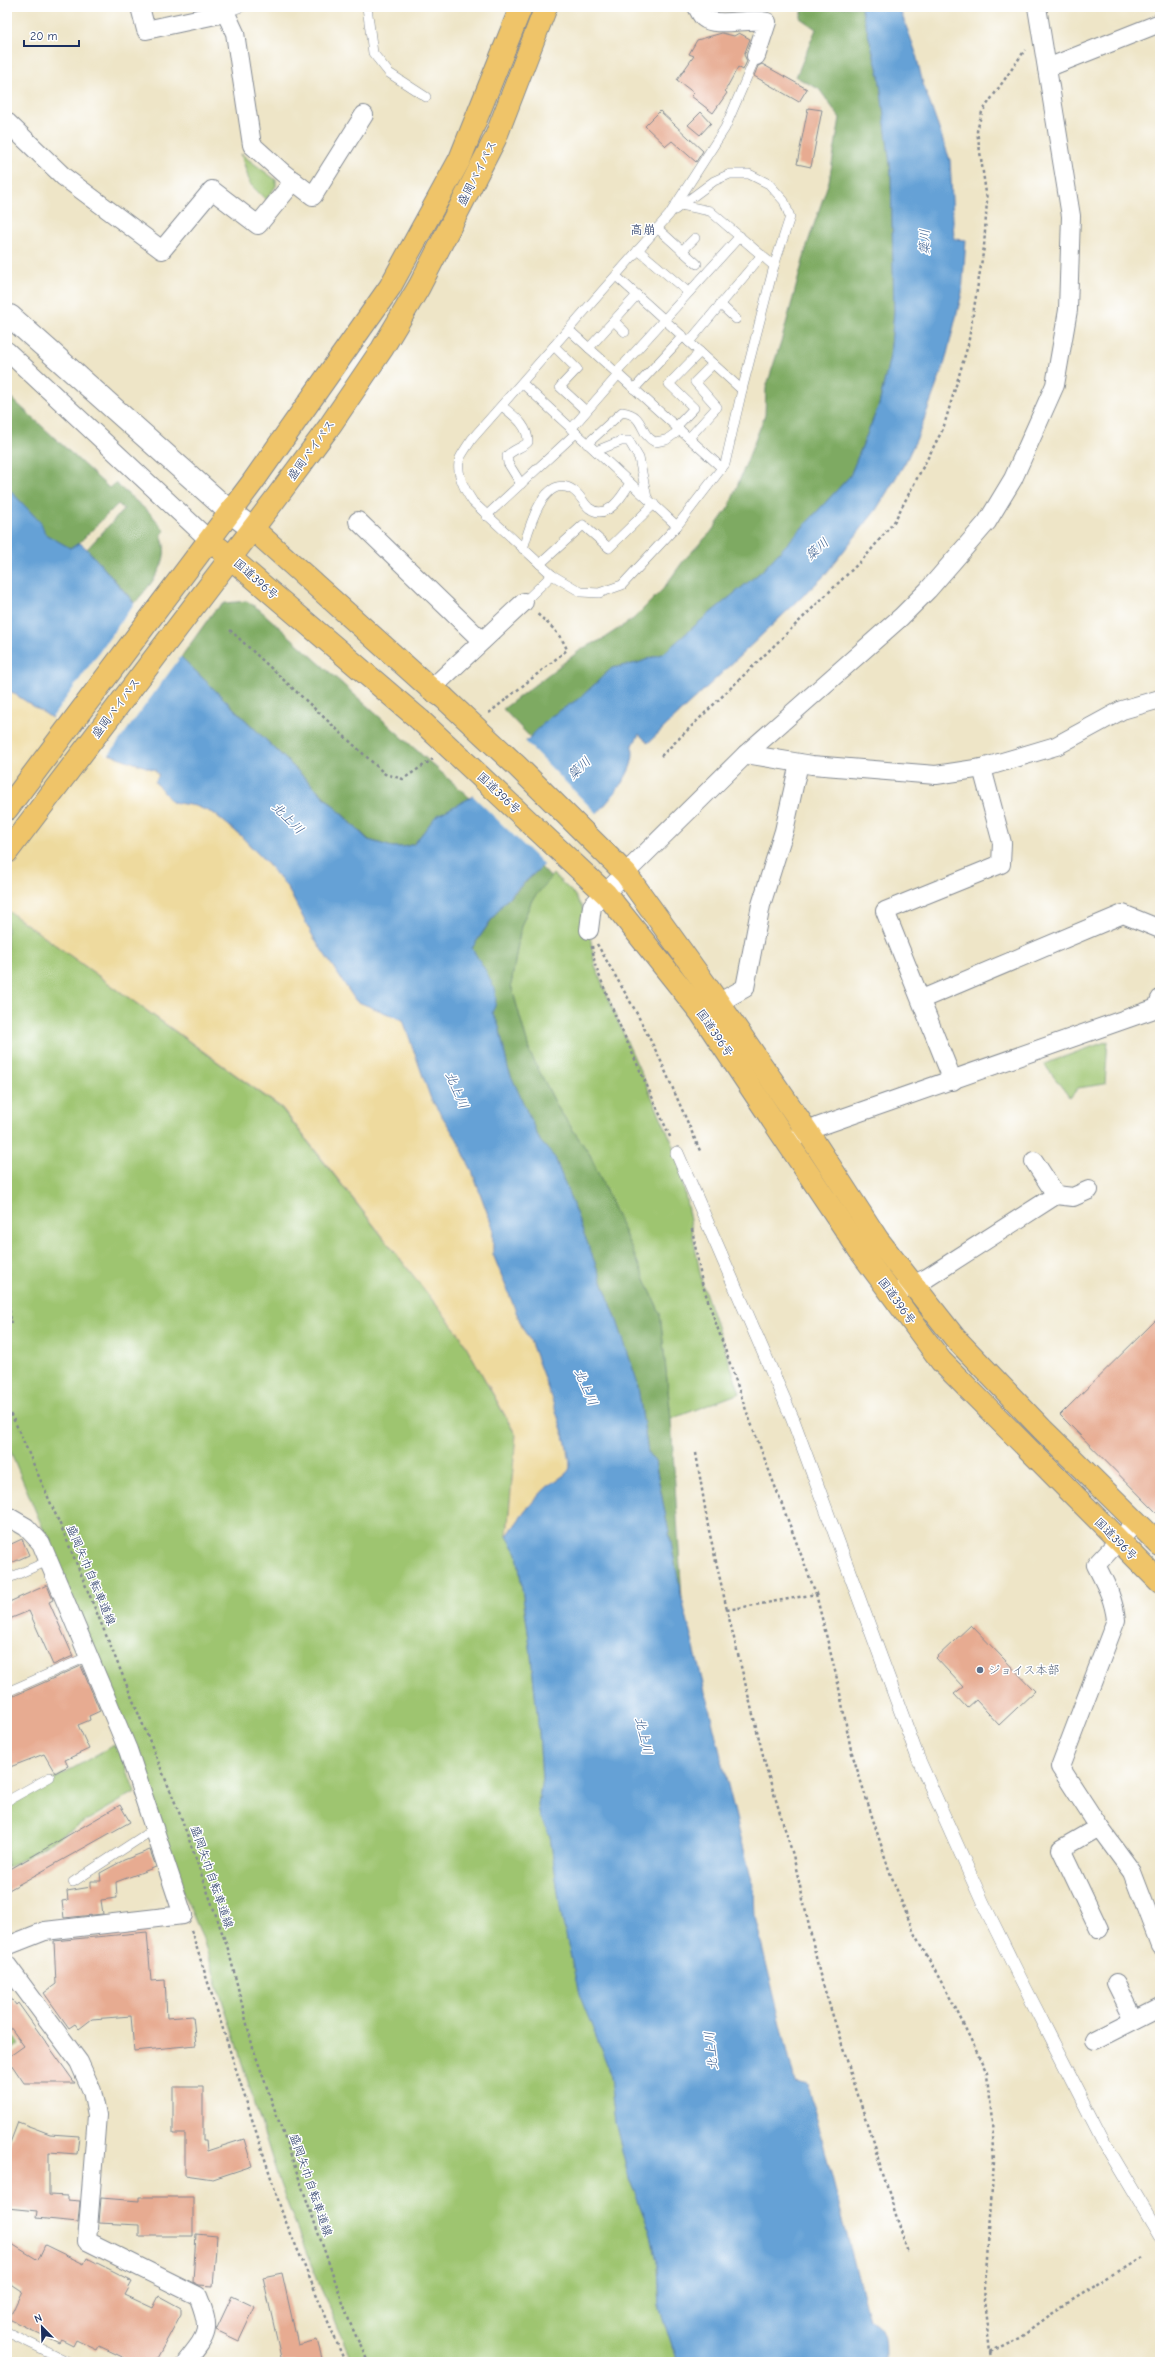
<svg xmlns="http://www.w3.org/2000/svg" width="1167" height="2369" viewBox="0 0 1167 2369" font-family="'Comic Neue','Klee One',sans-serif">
	<rect width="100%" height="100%" fill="#fff"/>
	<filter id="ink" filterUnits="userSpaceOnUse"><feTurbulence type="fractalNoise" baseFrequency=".025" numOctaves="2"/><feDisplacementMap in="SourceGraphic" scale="8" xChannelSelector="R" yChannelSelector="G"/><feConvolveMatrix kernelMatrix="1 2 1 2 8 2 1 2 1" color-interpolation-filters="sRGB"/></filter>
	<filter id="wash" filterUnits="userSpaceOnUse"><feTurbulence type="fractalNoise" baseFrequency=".012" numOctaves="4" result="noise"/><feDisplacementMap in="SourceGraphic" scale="16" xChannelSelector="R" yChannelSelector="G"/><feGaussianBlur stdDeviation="0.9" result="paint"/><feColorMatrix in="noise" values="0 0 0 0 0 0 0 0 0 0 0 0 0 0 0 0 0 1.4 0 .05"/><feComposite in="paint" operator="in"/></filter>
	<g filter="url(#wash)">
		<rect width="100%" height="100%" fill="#eee5c7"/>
		<g fill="#9ec570" stroke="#5c7a67">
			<path d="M241,154L276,180V186L266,200L250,184Z"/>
			<path d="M553,874L574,894L583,909L589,930L595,965L615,1015L677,1153L702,1283L740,1393L671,1419L660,1313L590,1155L558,1108L530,1053L511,985L521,926L532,900Z"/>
			<path d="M7,910L281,1108L460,1335L516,1436L507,1536L517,1553L530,1646L539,1732L542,1779L538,1805L540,1817L550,1836L561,1913L579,1993L609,2069L615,2122L629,2178L651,2234L658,2267L660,2309L677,2362H353L307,2255L280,2184L202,1936L185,1897L136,1750L7,1443Z"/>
			<path d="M1108,1041L1105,1084L1078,1088L1070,1098L1044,1064Z"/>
			<path d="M117,1743L135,1792L7,1868V1806Z"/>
			<path d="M7,2029L19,2044L7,2052Z"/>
		</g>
		<g fill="#7eaa62" stroke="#4c6c60">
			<path d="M804,7H861L879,75L891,172L894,311L890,356L879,405L850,476L762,571L698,623L664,653L638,663L612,668L580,698L550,717L531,738L503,709L583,648L601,640L633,619L663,589L684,560L711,532L729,507L765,415L766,388L783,335L808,242L829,181L840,118L819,89L796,77L816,29L800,18Z"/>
			<path d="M7,394L109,488L115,483L151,514L165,531L161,535C173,562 151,583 135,603L87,549L124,509L118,504L75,547L70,548L45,534L41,523L7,487Z"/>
			<path d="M247,601L260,610L470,798L436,816L414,844L404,847H392L369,840L181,657L214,611L225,603Z"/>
			<path d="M541,867L551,878L532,900L521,926L511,985L530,1053L558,1108L590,1155L660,1313L671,1419L682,1599L655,1462L648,1453L637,1381L617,1321L555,1158L540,1141L508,1069L499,1026L492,1012L472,948L502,905Z"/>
		</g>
		<path fill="#eeda9e" stroke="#84847e" d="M7,689L106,753L155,770L172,802L196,806L215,814L240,835L267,863L287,887L315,940L356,1001L403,1019L431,1099L457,1139L472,1171L493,1229V1254L523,1329L530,1340C536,1358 577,1459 569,1470C564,1477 554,1481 547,1487C532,1501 519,1519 507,1536L516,1435L460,1335L282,1108L7,910Z"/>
		<path fill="#65a1d6" stroke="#40689a" d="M861,7H899L915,50L923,84L950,160L954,239L966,240L962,293L945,362L918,436L905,463L876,510L824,576L648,743L639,734L632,747C645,788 527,874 502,905C491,919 482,934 472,948C481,965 505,994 492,1012L499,1026L508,1069L540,1141L555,1158L617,1321L637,1381L648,1453L655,1462L682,1599L754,1890L755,1917L795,2082L808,2085L869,2320C888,2327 884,2344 885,2362H677L660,2309L658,2267L651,2234L629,2178L615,2122L609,2069L579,1994L561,1913L550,1836L540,1817L538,1805L542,1779L539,1732L530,1646L517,1553L507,1536C519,1519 532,1501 547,1487C554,1481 564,1477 569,1470C577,1459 536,1358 530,1340L523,1329L493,1254V1228L472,1171L457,1139L431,1099L403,1020L356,1001L315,940L287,887L267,863L240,835L215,814L196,806L172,802L155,782L159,775L155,770L106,753L7,689V487L41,523L45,534L70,548L80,543L87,549L181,657L368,840L392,847H404L414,844L436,816L470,798L550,717L580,698L612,668L638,663L664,653L698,623L762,571L850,476L879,405L890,356L894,311L891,172L879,75Z"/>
		<g fill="#eee5c7">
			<path d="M136,601L182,655L108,756L51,719Z"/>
			<path d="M525,741L598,815L545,866L471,794Z"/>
		</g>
		<g id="blocks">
			<g fill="#e7ab91">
				<path d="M722,33L734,36L739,33L750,39L744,55L747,61L743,70L738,67L725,91L727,93L713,113L691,96L694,93L677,80L694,56L689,54L697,40Z"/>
				<path d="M762,64L807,89L799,102L754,76L758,66Z"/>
				<path d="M808,108L822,110L811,167L797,164Z"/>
				<path d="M660,111L703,151L696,162L672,141L666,146L645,126Z"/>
				<path d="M701,112L711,123L700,135L688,125Z"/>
				<path d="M1160,1316V1516L1060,1415Z"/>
				<path d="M22,1539L29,1555L7,1565V1546Z"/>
				<path d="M47,1585L53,1600L49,1602L73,1656L53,1665L29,1611L7,1620V1603Z"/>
				<path d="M971,1625L1035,1691L999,1725L976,1700L967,1708L954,1694L963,1687L936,1658Z"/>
				<path d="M81,1666L100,1711L89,1716L90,1720L78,1725L89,1749L65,1760L68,1766L55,1773L44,1754L10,1767L7,1759V1699Z"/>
				<path d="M120,1805L130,1822L7,1891V1871Z"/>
				<path d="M150,1850L156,1867L116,1882L117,1898L101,1900L103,1914L64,1918L62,1901L68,1900L67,1891L91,1887V1881H101L100,1873L124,1860Z"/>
				<path d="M147,1932L151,1981L165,1980L167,2018L193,2016L196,2045L134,2051L131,2016L92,2019L79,2029L75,2024L69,2028L44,1993L56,1984L54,1941Z"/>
				<path d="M7,1993L16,2005L18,2003L75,2083H24L7,2058L24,2046L7,2023Z"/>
				<path d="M173,2087H203V2141H206L207,2151L244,2139L252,2166L213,2179L185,2175V2134H173Z"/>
				<path d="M18,2122L50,2134L79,2136L77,2154L49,2152V2195L67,2196V2200L80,2201L78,2222L36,2218L37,2211L7,2208V2151Z"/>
				<path d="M139,2197H193V2236H139V2225L99,2223L101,2198L139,2201Z"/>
				<path d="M196,2234L217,2236L213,2286L199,2285L193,2282Z"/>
				<path d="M7,2241L38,2260L45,2245L84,2264L87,2258L131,2280H128L132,2282L125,2295L153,2308L159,2296L181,2308V2314L155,2362H133L99,2346L97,2350L76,2340L73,2346L61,2340L59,2343L9,2319L22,2291L7,2281Z"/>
				<path d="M282,2273L298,2345L317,2340L323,2362H282L263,2277Z"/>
				<path d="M232,2296L255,2307L239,2341L216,2330Z"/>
			</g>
		</g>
	</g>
	<g filter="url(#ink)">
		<use href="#blocks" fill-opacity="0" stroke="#848a92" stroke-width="1"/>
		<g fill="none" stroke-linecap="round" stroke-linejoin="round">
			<defs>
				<g id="service">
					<path d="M367,7L373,53L389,73L426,97"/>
					<path d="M225,13L241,7"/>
					<path d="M681,205L710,211L774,266"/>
					<path d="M657,228L697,264"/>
					<path d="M638,250L688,292"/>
					<path d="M682,251L695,238"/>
					<path d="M616,276L742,390"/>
					<path d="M720,304L736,319"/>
					<path d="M614,321L625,332"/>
					<path d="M569,330L722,468"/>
					<path d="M689,342L762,255"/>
					<path d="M554,346L577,369L560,387L586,411"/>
					<path d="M589,348L637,295"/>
					<path d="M616,373L740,236"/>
					<path d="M522,383L677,526"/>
					<path d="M634,389L683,336"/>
					<path d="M502,406C514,416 528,425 528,442C522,448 513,449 507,456L508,463L521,484"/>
					<path d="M676,427L694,408L669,384L700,352"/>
					<path d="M571,429L618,375"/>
					<path d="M689,438L717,407L695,382L713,364"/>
					<path d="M587,444L622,412C646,415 638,434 655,442L666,440L680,430"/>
					<path d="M596,451L621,441H629L639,458L647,498"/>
					<path d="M486,516L576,433"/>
					<path d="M523,549C528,532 543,471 573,490C580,494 583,503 589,508C607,522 623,495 630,483"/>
					<path d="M540,564L583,525L609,548L654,504"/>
					<path d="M552,575L581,592L599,593L622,585L677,526L725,464L742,390L774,266L790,217L784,201L769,184L749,174H730L714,181L675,210"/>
					<path d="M524,602L552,575L473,502C465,491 455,472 460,458C463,452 468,445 472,439L669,215L725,128L756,56"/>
					<path d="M7,1579L48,1561"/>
					<path d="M7,1692L89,1656"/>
					<path d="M7,1801L50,1777"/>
					<path d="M73,1882L154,1829"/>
					<path d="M7,2332L69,2362"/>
				</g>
				<path id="pedestrian" d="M677,1153L793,1420L918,1758L983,1903L1020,1978L1104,2142L1160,2236"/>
				<g id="minor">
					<path d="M140,7L146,30L225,13"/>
					<path d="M223,7L235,33L252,145L283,173L313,196L364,115"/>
					<path d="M697,7C699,10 701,16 704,18C716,28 750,17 767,22L756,56"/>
					<path d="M1047,68L1160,23"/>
					<path d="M7,122L64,177L162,250L212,190L258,225L294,181"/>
					<path d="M7,351L208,539"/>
					<path d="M358,521L482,641"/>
					<path d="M431,689L524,602"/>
					<path d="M746,754L812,765L936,775L982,768L1056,746L1122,710L1160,699"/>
					<path d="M589,930L592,906L746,754L901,617L928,590L987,522L1013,479L1055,385L1068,310L1071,216L1037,7"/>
					<path d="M922,999L1123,914L1160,929"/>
					<path d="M707,1009L745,988L761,905L784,831L799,763"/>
					<path d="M953,1081L885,911L1001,864L1002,843L982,768"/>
					<path d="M795,1137L820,1126L1157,1008L1160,999"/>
					<path d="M1034,1161L1056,1195"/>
					<path d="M892,1294L927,1278L1056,1195L1073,1197L1089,1190"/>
					<path d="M7,1516L26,1527L41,1543L128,1750L183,1915L45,1931L7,1946"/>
					<path d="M1099,1827L1060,1767L1116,1620C1114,1599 1105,1583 1096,1565L1137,1521"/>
					<path d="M1099,1929L1061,1849L1099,1827L1132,1872L1160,1945"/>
					<path d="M7,1965L79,2062L92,2091L97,2115L87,2241L198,2296C212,2331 208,2334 186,2362"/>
					<path d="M1116,1983L1134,2019"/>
					<path d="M1095,2040L1160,2007"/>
				</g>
				<path id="tertiary" d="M10,316L230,512L253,529"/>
				<g id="trunk">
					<path d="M253,529L431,689L443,697"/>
					<path d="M219,548L420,720"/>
					<path d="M7,809L252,483L390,287L460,159L521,7"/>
					<path d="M7,852L273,502L329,427L382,349L419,287L495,139L546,7"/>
					<path d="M610,858L626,874L718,1002L807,1131L878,1240L955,1338L1042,1429L1160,1545"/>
					<path d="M590,879L606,894L701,1013L860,1251L941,1361L1160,1582"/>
				</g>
			</defs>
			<use href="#service" stroke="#848a92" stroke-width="10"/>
			<use href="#pedestrian" stroke="#848a92" stroke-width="14"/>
			<use href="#minor" stroke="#848a92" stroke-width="20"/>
			<use href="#tertiary" stroke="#848a92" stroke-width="24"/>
			<use href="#trunk" stroke="#848a92" stroke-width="24"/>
			<g stroke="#848a92" stroke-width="2.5" stroke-dasharray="3 3" stroke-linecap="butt">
				<path d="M230,630L385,774L403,779L433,759"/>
				<path d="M489,713L567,650C562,635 548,623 536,613"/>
				<path d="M661,756L866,556L894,522L943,429L968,345L984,247L987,200L977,131L982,112L1025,50"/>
				<path d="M597,944L635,1010L660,1059L701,1153"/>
				<path d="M592,946L595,965L615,1015L671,1139"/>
				<path d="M692,1229L702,1283L746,1410L816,1594L727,1610L767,1771L793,1855L820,1975L908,2253"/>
				<path d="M7,1286L11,1322L7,1317"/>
				<path d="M7,1409L15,1422L66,1538L181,1817L229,1952L253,2048L350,2323L368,2362"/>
				<path d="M696,1453L708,1526L727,1610"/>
				<path d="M816,1594L838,1683L851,1750L889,1870L914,1933L953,2003L987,2073L994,2161L984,2301L990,2352L1022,2336L1050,2315L1140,2259"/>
				<path d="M191,1930L283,2215L345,2362"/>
				<path d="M990,2352L992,2362"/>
			</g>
			<use href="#service" stroke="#fff" stroke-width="9"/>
			<use href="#pedestrian" stroke="#fff" stroke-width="13"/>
			<use href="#minor" stroke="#fff" stroke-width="18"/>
			<use href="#tertiary" stroke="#fff" stroke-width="22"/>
			<use href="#trunk" stroke="#efc469" stroke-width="22"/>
			<defs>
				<g id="trunk-bridge">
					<path d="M443,697L517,766L610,858"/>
					<path d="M420,720L590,879"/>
				</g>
			</defs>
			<use href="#trunk-bridge" stroke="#848a92" stroke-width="24" stroke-linecap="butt"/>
			<use href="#trunk-bridge" stroke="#efc469" stroke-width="22"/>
		</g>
	</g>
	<circle fill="#5c6f8a" stroke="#fff" stroke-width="1.5" cx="980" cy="1670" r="4"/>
	<g text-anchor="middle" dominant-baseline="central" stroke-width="3" stroke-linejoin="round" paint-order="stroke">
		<g font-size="12" fill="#1b2f5e" stroke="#fff">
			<text transform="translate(477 173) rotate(-63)">盛岡バイパス</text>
			<text transform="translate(311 450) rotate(-54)">盛岡バイパス</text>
			<text transform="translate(256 579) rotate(41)">国道396号</text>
			<text transform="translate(116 708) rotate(-53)">盛岡バイパス</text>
			<text transform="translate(499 793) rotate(43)">国道396号</text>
			<text transform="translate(715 1033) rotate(55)">国道396号</text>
			<text transform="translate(897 1301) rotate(54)">国道396号</text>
			<text transform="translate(1116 1539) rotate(45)">国道396号</text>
			<text transform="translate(91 1575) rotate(67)">盛岡矢巾自転車道線</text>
			<text transform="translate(212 1877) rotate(71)">盛岡矢巾自転車道線</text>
			<text transform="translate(311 2185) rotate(71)">盛岡矢巾自転車道線</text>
		</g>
		<g font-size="12" fill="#4e5e75" stroke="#fff" text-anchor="start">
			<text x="988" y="1670">ジョイス本部</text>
		</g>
		<g font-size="13" fill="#1b2f5e" stroke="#fff">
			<text x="643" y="229">高崩</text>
		</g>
		<g font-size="13" font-style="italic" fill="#395d8e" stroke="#fff">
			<text transform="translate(924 242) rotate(-90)">簗川</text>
			<text transform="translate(817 549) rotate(-42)">簗川</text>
			<text transform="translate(579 768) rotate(-44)">簗川</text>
			<text transform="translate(288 818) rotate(45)">北上川</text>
			<text transform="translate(457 1090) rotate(67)">北上川</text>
			<text transform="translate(586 1387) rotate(67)">北上川</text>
			<text transform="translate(644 1736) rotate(77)">北上川</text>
			<text transform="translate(711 2051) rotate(-96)">北上川</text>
		</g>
	</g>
	<rect width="1167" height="2369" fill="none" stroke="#fff" stroke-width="24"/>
	<g transform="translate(42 2327) rotate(337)" stroke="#ffffff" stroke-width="3" paint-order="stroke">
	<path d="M0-3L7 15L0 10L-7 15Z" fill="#1b2f5e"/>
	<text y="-6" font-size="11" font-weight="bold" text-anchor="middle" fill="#1b2f5e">N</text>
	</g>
	<path d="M24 40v6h55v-6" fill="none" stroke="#1b2f5e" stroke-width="2"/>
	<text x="30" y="40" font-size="12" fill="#1b2f5e" stroke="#ffffff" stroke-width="3" paint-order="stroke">20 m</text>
</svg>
